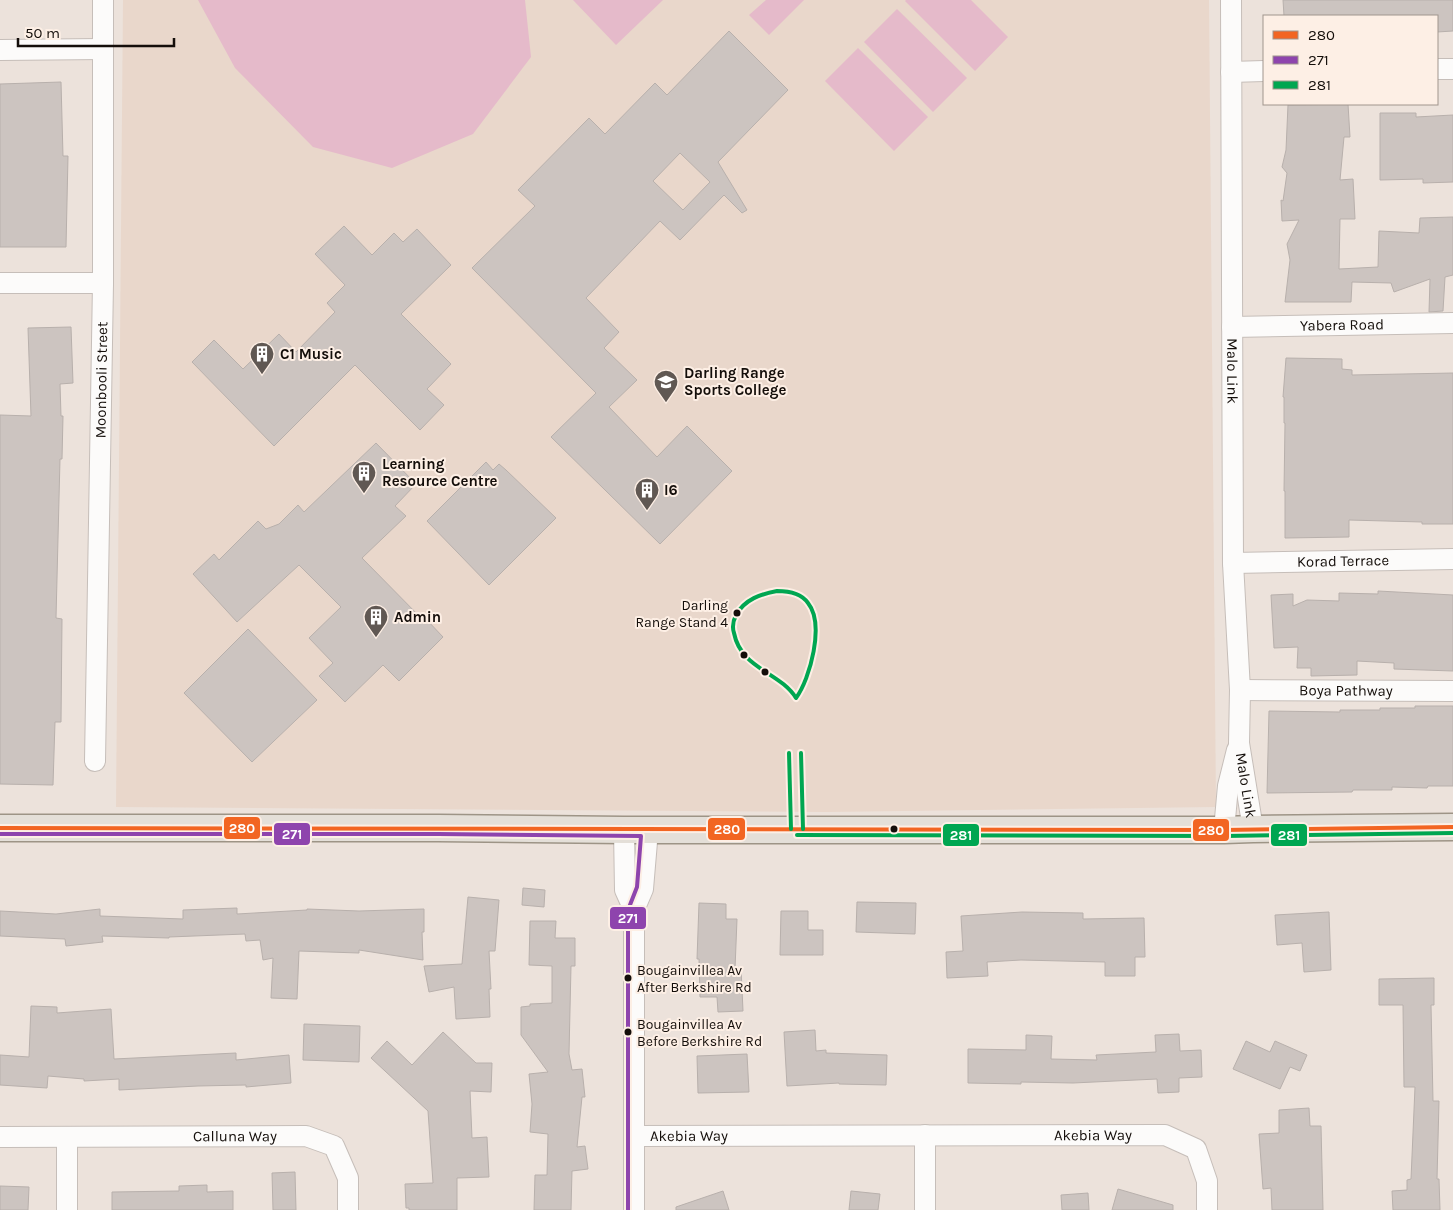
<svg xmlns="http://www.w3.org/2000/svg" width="1453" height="1210" viewBox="0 0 1453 1210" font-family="Karla,sans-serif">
	<rect width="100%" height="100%" fill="#ece2db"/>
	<path fill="#e9d7cb" d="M123,0H1209L1216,807L826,812L116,807Z"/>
	<g fill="#e5baca">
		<path d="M198,0H525L531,57L473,134L392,168L313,147L235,68Z"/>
		<path d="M573,0H663L616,45Z"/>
		<path d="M766,0H804L769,35L749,15Z"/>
		<path d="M906,0H971L1008,37L975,71L905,1Z"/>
		<path d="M897,9L967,78L933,112L864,42Z"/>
		<path d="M858,48L928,117L894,151L825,81Z"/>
	</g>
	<g fill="#ccc4c0" stroke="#b8b0ac" fill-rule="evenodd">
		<path d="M1283,0H1453V31L1437,32V16H1284Z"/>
		<path d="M729,31L788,90L718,162L747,210L742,213L724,195L680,240L660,221L586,298L619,332L604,348L637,380L609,407L657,457L687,426L732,471L660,544L551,437L596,393L472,268L535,206L518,190L589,118L605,134L655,83L667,95ZM680,153L710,182L683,210L653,181Z"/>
		<path d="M61,82L63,156H68L66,247H0V84Z"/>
		<path d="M1348,104L1350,137H1344L1340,180L1353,179L1355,219H1340L1339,269L1378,267L1379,231L1419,233L1420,218L1453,217V275L1445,277L1443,311L1429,312L1430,279L1394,292L1391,283L1352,282L1351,302H1285L1290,260L1287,244L1299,220L1282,221L1281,200L1283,201L1287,173L1282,167L1286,150L1288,105Z"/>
		<path d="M1380,113H1416V117L1453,115V182L1423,183V179L1380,180Z"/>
		<path d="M344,226L372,255L394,233L403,242L417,229L451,265L401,314L451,364L427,389L444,405L420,430L355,365L274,446L192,362L214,340L243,369L279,334L296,352L335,312L327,303L345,285L315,254Z"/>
		<path d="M71,327L73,383L60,384L61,416H63L62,459H60L56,618L62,619L61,722H55L53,785L0,784V415L31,416L28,328Z"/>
		<path d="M1286,358L1342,359V369L1352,370V375L1453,373V524H1422V522L1349,520V537L1285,538V491H1284L1285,423H1284V397H1283Z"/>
		<path d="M376,443L416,484L395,506L406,516L362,558L424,621L426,619L443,637L399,681L383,665L345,702L319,676L333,663L309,638L341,607L299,565L237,622L193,574L214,554L219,560L258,521L266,529L279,524L298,505L304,512Z"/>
		<path d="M486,462L493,470L499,464L506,470L556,518L489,585L427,521Z"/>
		<path d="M1378,591L1453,595V671L1394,669V663L1357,661V675L1311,676V668H1297L1298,647L1274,648L1271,595L1293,594V606L1307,600L1339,601V593L1378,594Z"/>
		<path d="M248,629L317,700L252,762L184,693Z"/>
		<path d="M1415,706H1453V786H1428L1427,788L1392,787V790H1353L1352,792L1267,793L1269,711L1340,712V710H1380V708H1415Z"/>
		<path d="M523,888L545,890L544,907L522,905Z"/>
		<path d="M468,897L499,900L495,951H489L491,989H489L490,1017L456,1019L454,987L429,992L424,966L462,964Z"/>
		<path d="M857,902L916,903L915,934L856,932Z"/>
		<path d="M699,903L726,904V919H737L735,969L741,968L743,1011L718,1012L717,997H700L699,959H697Z"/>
		<path d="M237,908V914L307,910V909L359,911L424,909V932H422L423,960L359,950V953L299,951L297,999L271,998L273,958L263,960L260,940L246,941L245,934L169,937V938L102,936L103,942L66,946L65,939L0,936V911L56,914L100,909V916L183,919V910Z"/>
		<path d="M781,911H808V930H823V955H780Z"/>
		<path d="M1022,912L1083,913V919L1144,918L1145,957H1135V976H1105V962L1021,960L987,962L988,976L947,978L946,952L963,951L961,916Z"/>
		<path d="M1329,912L1331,970L1304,972L1302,943L1277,945L1275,915Z"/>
		<path d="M530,921H556L555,938H575V966H571L569,1054L572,1070L582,1069L585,1097H582L577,1147L585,1146L588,1169L572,1171L571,1210H534L535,1175H547L548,1134L530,1132L532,1104L529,1074L548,1072L521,1035V1007L530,1006V1004L552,1003V966L529,965Z"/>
		<path d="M1434,978V1005H1431L1433,1101H1439L1437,1179H1439L1440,1210H1393L1392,1191L1407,1190V1180L1411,1179L1415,1087H1404L1403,1005H1379V979Z"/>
		<path d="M31,1006L57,1007V1013L111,1009L114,1059L236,1053V1060L289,1055L291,1083L246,1087V1085L198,1086L119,1090V1079L84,1081V1079L48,1076L47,1088L0,1085V1055L29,1057Z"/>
		<path d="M304,1024L360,1026L359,1062L303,1060Z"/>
		<path d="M815,1030L816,1051L826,1050V1053L887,1055L886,1085L839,1084V1083L787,1086L784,1032Z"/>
		<path d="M443,1032L476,1063H492L491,1092L470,1091L472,1138L487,1137L489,1177L457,1178V1210H409V1208H406L405,1184L433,1183L428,1111L371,1058L387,1041L412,1065Z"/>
		<path d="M1179,1034L1180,1051L1201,1050L1202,1077L1179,1078V1092L1158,1093L1157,1079L1073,1083L1021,1082V1084L968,1083V1049L1026,1050V1035L1052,1036L1051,1059L1097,1060L1096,1055L1156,1052L1155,1035Z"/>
		<path d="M1246,1041L1270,1052L1275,1041L1307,1055L1300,1071L1290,1067L1280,1089L1233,1069Z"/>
		<path d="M747,1054L749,1092L698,1093L697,1056Z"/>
		<path d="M1309,1108L1310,1126H1321L1323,1210H1272L1271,1188L1263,1189L1259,1134L1279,1133V1110Z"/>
		<path d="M295,1172L296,1210H273L272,1173Z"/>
		<path d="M207,1185V1192L233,1191V1210H112V1192L179,1191V1186Z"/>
		<path d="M0,1186L29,1187L28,1210H0Z"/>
		<path d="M1118,1189L1173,1205V1210H1112Z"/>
		<path d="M723,1191L729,1210H676V1207Z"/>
		<path d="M851,1191L880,1194L878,1210H849Z"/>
		<path d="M1088,1193L1089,1210H1062L1061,1195Z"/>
	</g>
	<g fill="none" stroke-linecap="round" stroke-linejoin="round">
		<defs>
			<g id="minor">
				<path id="s1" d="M1231,0L1233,563L1240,690L1239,743L1253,829"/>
				<path d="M0,50L103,49"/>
				<path d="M1437,69H1453"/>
				<path d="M1231,72L1264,71"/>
				<path d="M0,283H103"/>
				<path id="s2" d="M1232,327L1453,323"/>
				<path id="s3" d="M1233,563L1453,559"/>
				<path id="s4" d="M1240,690L1453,691"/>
				<path id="s5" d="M95,761L103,283V0"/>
				<path d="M624,830L625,890L634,910"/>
				<path d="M1224,830L1228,786L1237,750"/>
				<path d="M925,1135V1210"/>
				<path id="s6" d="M634,1136L1165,1135L1196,1149L1207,1181V1210"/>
				<path id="s7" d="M0,1137L306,1136L334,1146L348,1178V1210"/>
				<path d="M67,1137V1210"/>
				<path d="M634,1210V910L643,889L648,830"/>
			</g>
			<path id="major" d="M0,828H438L624,830H1224L1253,829L1453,827"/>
		</defs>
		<use href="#minor" stroke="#c6beb9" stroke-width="22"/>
		<use href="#major" stroke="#9d9486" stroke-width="29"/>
		<use href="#minor" stroke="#fcfbfa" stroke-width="20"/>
		<use href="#major" stroke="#e4dfd8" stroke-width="26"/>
		<defs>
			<path id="bus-1" d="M0,828L1224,830L1453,827"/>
			<path id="bus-2" d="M0,834H438L641,836L637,887L628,910V1210"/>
			<g id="bus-3">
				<path d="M777,591C789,591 801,593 808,603C825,624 810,679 796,698C780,672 741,669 734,633C732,627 733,621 736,615C745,599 761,594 777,591Z"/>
				<path d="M789,753L791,829"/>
				<path d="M801,753L803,829"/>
				<path d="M797,835L1224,836L1453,833"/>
			</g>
		</defs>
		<use href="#bus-1" stroke="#fdefe5" stroke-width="8"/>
		<use href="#bus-2" stroke="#fdefe5" stroke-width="8"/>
		<use href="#bus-3" stroke="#fdefe5" stroke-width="8"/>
		<use href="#bus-1" stroke="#f26522" stroke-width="4"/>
		<use href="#bus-2" stroke="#8e44ad" stroke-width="4"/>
		<use href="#bus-3" stroke="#00a651" stroke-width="4"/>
	</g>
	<defs>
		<symbol id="building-pin" viewBox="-11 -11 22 30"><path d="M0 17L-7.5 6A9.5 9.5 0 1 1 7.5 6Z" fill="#605853" stroke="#fdefe5"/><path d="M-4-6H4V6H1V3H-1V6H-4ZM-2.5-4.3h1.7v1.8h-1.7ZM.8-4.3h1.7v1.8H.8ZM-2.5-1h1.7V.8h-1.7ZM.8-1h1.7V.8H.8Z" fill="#fff"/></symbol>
		<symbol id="school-pin" viewBox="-11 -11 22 30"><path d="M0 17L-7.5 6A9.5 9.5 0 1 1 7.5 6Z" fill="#605853" stroke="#fdefe5"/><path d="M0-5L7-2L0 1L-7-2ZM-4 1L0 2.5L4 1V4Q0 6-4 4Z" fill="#fff"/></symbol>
	</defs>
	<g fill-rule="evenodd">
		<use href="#building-pin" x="248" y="340" width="28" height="38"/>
		<use href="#school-pin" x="652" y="368" width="28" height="38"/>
		<use href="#building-pin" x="350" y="459" width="28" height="38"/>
		<use href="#building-pin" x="633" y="476" width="28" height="38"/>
		<use href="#building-pin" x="362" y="603" width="28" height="38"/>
	</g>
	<g fill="#140e0a" stroke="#fdefe5" stroke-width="2">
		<circle cx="737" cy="613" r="4.5"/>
		<circle cx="744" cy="655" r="4.5"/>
		<circle cx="765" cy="672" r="4.5"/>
		<circle cx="894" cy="829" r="4.5"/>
		<circle cx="628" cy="978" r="4.5"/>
		<circle cx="628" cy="1032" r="4.5"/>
	</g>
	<g text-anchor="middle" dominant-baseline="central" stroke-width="4" stroke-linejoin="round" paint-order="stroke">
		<g font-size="14" fill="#140e0a" stroke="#fdefe5" text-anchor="start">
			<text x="728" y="605" text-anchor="end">Darling<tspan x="728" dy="17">Range Stand 4</tspan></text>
			<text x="637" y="970">Bougainvillea Av<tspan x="637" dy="17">After Berkshire Rd</tspan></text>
			<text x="637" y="1024">Bougainvillea Av<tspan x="637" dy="17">Before Berkshire Rd</tspan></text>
		</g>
		<g font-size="15" fill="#140e0a" stroke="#fdefe5">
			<text stroke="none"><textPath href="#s2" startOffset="110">Yabera Road</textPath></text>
			<text stroke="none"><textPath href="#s1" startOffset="371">Malo Link</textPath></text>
			<text stroke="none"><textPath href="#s5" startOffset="381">Moonbooli Street</textPath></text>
			<text stroke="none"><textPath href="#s3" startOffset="110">Korad Terrace</textPath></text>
			<text stroke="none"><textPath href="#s4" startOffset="106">Boya Pathway</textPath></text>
			<text stroke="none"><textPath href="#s1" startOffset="786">Malo Link</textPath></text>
			<text stroke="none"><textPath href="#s6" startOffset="459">Akebia Way</textPath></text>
			<text stroke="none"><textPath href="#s7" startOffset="235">Calluna Way</textPath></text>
			<text stroke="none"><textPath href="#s6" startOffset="55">Akebia Way</textPath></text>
		</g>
		<g font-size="15" font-weight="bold" fill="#140e0a" stroke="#fdefe5" text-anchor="start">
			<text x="280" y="354">C1 Music</text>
			<text x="684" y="373">Darling Range<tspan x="684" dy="17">Sports College</tspan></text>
			<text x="382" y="464">Learning<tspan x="382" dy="17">Resource Centre</tspan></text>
			<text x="664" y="490">I6</text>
			<text x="394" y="617">Admin</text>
		</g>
	</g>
	<g stroke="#fdefe5" stroke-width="2">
		<rect x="223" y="816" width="38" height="24" rx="5" fill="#f26522"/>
		<rect x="707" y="817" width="39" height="24" rx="5" fill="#f26522"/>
		<rect x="1192" y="818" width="38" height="24" rx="5" fill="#f26522"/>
		<rect x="273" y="822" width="38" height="24" rx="5" fill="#8e44ad"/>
		<rect x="1270" y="823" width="38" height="24" rx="5" fill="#00a651"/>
		<rect x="942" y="823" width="38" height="24" rx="5" fill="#00a651"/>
		<rect x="609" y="906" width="38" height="24" rx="5" fill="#8e44ad"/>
	</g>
	<g font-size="14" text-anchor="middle" font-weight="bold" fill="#fff">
		<text x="242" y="833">280</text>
		<text x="727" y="834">280</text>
		<text x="1211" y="835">280</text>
		<text x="292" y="839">271</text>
		<text x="1289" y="840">281</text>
		<text x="961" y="840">281</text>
		<text x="628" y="923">271</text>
	</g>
	<rect x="1263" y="15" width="175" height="90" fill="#fdefe5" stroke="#a0958d"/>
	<rect x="1273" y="31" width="25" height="8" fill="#f26522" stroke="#a0958d"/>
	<text x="1308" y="40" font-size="15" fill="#140e0a">280</text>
	<rect x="1273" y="56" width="25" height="8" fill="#8e44ad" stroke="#a0958d"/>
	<text x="1308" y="65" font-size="15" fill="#140e0a">271</text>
	<rect x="1273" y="81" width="25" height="8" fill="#00a651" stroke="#a0958d"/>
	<text x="1308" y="90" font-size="15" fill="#140e0a">281</text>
	<path d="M18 38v8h156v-8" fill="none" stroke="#140e0a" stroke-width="2.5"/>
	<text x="25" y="38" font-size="15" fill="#140e0a" stroke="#fdefe5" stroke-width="4" paint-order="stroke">50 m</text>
</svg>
